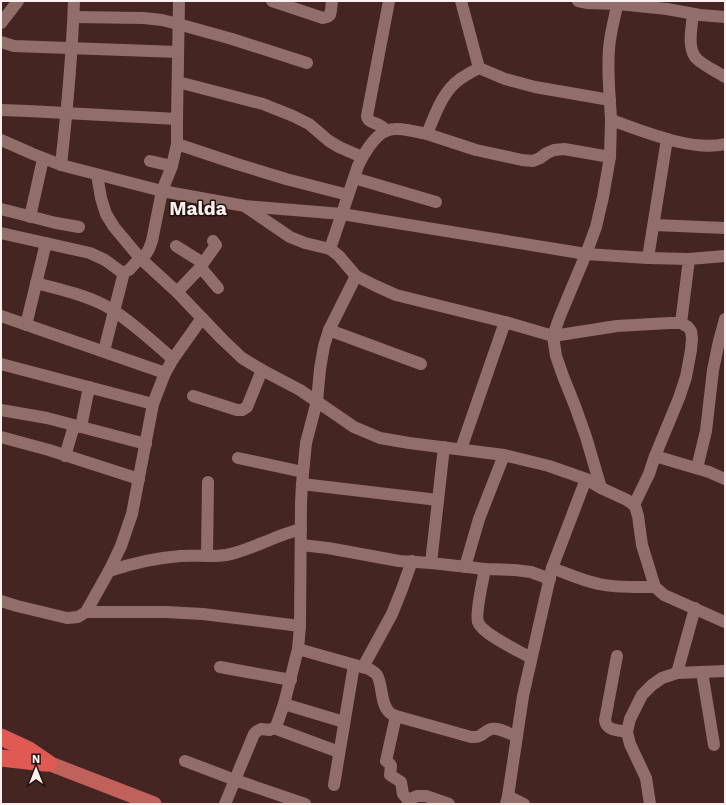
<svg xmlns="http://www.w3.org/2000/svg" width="726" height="805" viewBox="0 0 726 805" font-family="'Work Sans',sans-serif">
	<rect width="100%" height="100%" fill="#442522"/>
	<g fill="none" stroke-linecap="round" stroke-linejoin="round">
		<g stroke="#926e6a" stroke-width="12">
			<path d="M272,1L323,18L327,17L330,15L331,10L332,1"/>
			<path d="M461,1L479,68L505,79L535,87L610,100"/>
			<path d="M578,1L588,3L618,4L667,9L700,15L725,17"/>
			<path d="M618,1C615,17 610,33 609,49C607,73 610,97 611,120C644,131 691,152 725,144"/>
			<path d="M693,14C692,27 686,50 698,60C705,66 717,72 725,77"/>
			<path d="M74,17L144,18L162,20L178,24L232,39L307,63"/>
			<path d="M1,23L18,1"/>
			<path d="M1,42L14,46L178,52"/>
			<path d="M479,68C473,71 466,75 460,79C442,92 435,115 427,134C415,132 398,126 386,131C374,136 363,155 358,166L330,249L339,256L356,276L376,286L396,295L505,322L553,336L617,326L670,323H681"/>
			<path d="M178,82L263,104L293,116L309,124L329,141L339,147L362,157"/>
			<path d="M1,110L28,111L177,119L179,1"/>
			<path d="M611,120L610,157L603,197L596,227L586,254L560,316L553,336L556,356L563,376L575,406L586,437L601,488L627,500L634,505L636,509L638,516L642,545L655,587L664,595L725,622"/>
			<path d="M386,131C380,122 371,124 368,119C367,118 367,117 367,116L389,1"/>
			<path d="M427,134L476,150L522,160L533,161L540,158L547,153L554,150L564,149L610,157"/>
			<path d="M1,140L33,154L61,165L162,191L195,197L245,206L342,214L586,254L648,258L689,259L681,323L688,327L691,331L692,338L691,350L686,377L679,398L655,456L649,474L634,505"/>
			<path d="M177,144L237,164L286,179L348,195"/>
			<path d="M150,161L172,166"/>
			<path d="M61,165C67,111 72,56 74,1"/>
			<path d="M97,175L101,198L106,214L114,227L140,258L177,292L222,339L242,358L262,370L300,390L354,427L380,438L409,443L504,455L549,466L586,479L601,488"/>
			<path d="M354,178L436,202"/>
			<path d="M246,207L290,237L305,243L330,249"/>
			<path d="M1,209L56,223L79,227"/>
			<path d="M30,217L43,159"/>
			<path d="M654,225L725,228"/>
			<path d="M1,233L90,253L105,260L120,271L124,272L129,270L140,258L146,254L149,249L152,241L162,191L172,166L177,144V119"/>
			<path d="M176,246L203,263"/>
			<path d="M648,258L667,139"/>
			<path d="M689,259L725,256"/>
			<path d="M199,269L216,245L213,241"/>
			<path d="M36,283C59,289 85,295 106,306C130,320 152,341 173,359"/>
			<path d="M177,292L199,269H202L218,288"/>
			<path d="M1,316L165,373L173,359L202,318"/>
			<path d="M26,325L46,243"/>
			<path d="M329,330L421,364"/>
			<path d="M104,351L124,272"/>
			<path d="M1,364L153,404"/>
			<path d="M193,396L237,410H242L247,407L262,370"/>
			<path d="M1,410L47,418L146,444"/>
			<path d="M81,427L89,387"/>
			<path d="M1,437L49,450L139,479"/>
			<path d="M461,449L505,322"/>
			<path d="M65,456L74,426"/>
			<path d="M655,456L709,472L725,479"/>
			<path d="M238,458L303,472"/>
			<path d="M697,468L706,431L713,370L719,341L725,319"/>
			<path d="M302,484L438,500"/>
			<path d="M301,545L328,548L399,561L431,563L485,569L515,570L531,572L550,579"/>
			<path d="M207,556L208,482"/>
			<path d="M431,563L444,447"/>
			<path d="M465,567L479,519L504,455"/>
			<path d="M552,568C568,574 583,581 599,584C617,588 636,587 655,587"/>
			<path d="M485,569C483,580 475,613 478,622C482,634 519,651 531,658"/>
			<path d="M109,571L121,546L132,514L153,404L165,373"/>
			<path d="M1,601L17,606L67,618L78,617L86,612L109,571C133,563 155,558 180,556C195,555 211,557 226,555C242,552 257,545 272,539C281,535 291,532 301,529"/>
			<path d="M86,612H166L203,614L300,626"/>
			<path d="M298,649L369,669C372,671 375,672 377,675C383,685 380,705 390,713C392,715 394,715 396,716L471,737C483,738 482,732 491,729C499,727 509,734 516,736"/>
			<path d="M617,656L605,720C606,731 618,730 627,732"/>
			<path d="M220,667L291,680"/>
			<path d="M363,667L392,614L402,589L412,561"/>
			<path d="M702,672L714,745"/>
			<path d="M677,673L695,608"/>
			<path d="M284,704L344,722"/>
			<path d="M396,716L386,761L390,764L391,766L390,775L401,782L403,794L408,800"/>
			<path d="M274,728L339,752"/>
			<path d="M185,761L235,780L305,804"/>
			<path d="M334,785L354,665"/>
			<path d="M508,796L524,804"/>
			<path d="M225,804L254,734L257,731L261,729L270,730L274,728L277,724L284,704L298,649L300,626L301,503L302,484L306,443L317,401L320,369L324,346L329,330L356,276"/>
			<path d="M408,804V800L417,796H426L449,804"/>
			<path d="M506,804L508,796L523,696L552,568L586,479"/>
			<path d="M650,804L646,778L630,744L627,732L630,719L642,695L652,685L662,678L677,673L725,671"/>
		</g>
		<path stroke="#c1615c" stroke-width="15" d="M48,763L154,804"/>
		<g stroke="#e05953" stroke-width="17">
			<path d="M1,737L29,750L48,763"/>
			<path d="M1,758L45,763"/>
		</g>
	</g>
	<g text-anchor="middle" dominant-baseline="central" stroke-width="3" stroke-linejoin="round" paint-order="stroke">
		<g font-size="19" font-weight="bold" fill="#fcf0ee" stroke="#211311">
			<text x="198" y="208">Malda</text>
		</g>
	</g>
	<rect width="726" height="805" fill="none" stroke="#fcf0ee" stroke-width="4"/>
	<g transform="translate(36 769)" stroke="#211311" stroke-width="3" paint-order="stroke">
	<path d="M0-3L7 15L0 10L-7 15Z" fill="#fcf0ee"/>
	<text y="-6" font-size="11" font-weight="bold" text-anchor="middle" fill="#fcf0ee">N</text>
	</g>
</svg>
